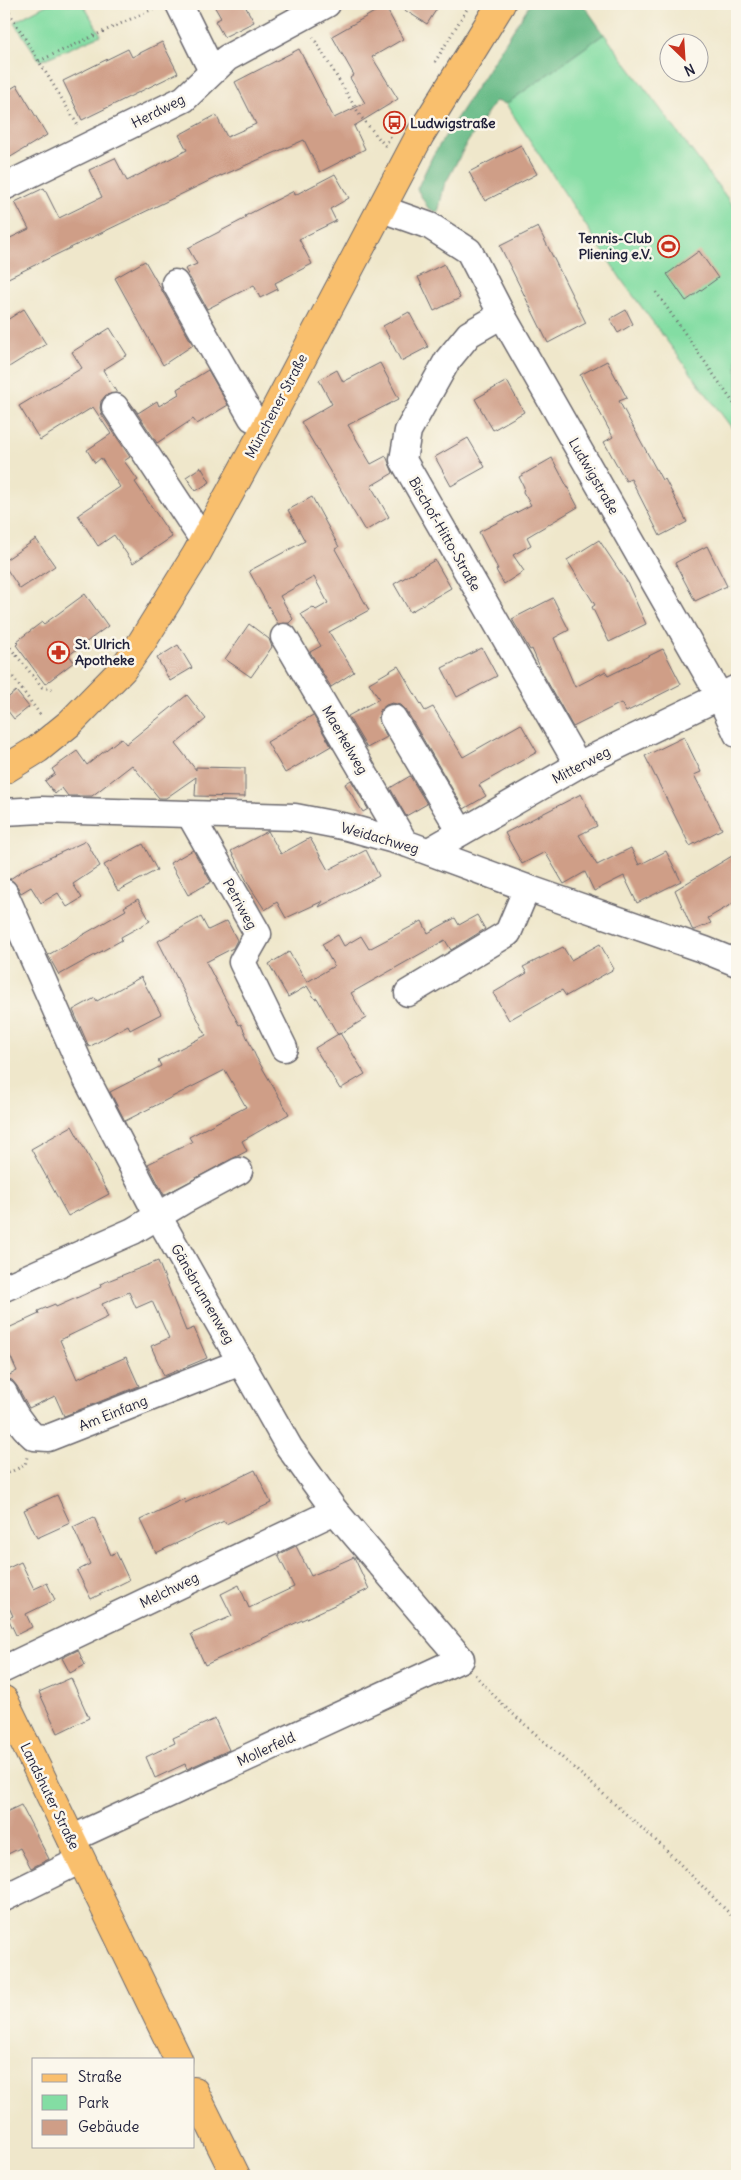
<svg xmlns="http://www.w3.org/2000/svg" width="741" height="2180" viewBox="0 0 741 2180" font-family="Delius,sans-serif">
	<rect width="100%" height="100%" fill="#fbf7ec"/>
	<filter id="ink" filterUnits="userSpaceOnUse"><feTurbulence type="fractalNoise" baseFrequency=".02" numOctaves="2"/><feDisplacementMap in="SourceGraphic" scale="10" xChannelSelector="R" yChannelSelector="G"/><feConvolveMatrix kernelMatrix="1 2 1 2 8 2 1 2 1" color-interpolation-filters="sRGB"/></filter>
	<filter id="wash" filterUnits="userSpaceOnUse"><feTurbulence type="fractalNoise" baseFrequency=".0096" numOctaves="4" result="noise"/><feDisplacementMap in="SourceGraphic" scale="20" xChannelSelector="R" yChannelSelector="G"/><feGaussianBlur stdDeviation="1.12" result="paint"/><feColorMatrix in="noise" values="0 0 0 0 0 0 0 0 0 0 0 0 0 0 0 0 0 1.4 0 .05"/><feComposite in="paint" operator="in"/></filter>
	<g filter="url(#wash)">
		<rect width="100%" height="100%" fill="#efe7cb"/>
		<g fill="#83dda3" stroke="#52806f">
			<path d="M48,4H83L101,35L40,61L14,22Z"/>
			<path d="M604,34L737,211V435L623,282L506,104Z"/>
		</g>
		<path fill="#6abc89" stroke="#466f62" d="M530,4H583L604,34L506,104L495,101L467,143L444,186L438,213L428,208L417,189L433,155Z"/>
		<g id="blocks">
			<g fill="#cf9e87">
				<path d="M213,4H244L254,22L224,37L215,21L221,18Z"/>
				<path d="M395,4H440L427,24Z"/>
				<path d="M385,6L403,39L372,57L398,99L354,126L365,149L320,172L304,140L221,176V175L4,280V241L29,229L15,202L44,188L59,218L102,197L89,170L115,158L127,181L187,150L179,135L216,115L227,137L256,124L235,82L299,49L334,118L365,103L350,78L354,75L332,36Z"/>
				<path d="M162,42L178,73L82,120L63,81L128,49L132,57Z"/>
				<path d="M17,85L47,135L4,161V93Z"/>
				<path d="M521,145L537,174L485,201L469,172Z"/>
				<path d="M335,174L349,198L330,209L336,221L299,239L312,264L275,283L278,289L260,298L254,285L207,309L185,269L197,264L188,248L246,218L245,216L294,191L295,195Z"/>
				<path d="M538,227L586,323L548,343L500,246Z"/>
				<path d="M699,251L718,278L686,301L667,274Z"/>
				<path d="M145,261L193,345L163,365L115,278Z"/>
				<path d="M444,264L460,298L434,311L418,277Z"/>
				<path d="M24,309L46,344L4,370V322Z"/>
				<path d="M626,310L633,324L618,333L610,319Z"/>
				<path d="M409,312L428,347L401,361L383,326Z"/>
				<path d="M110,328L127,355L103,370L117,393L106,395L101,401L100,408L102,415L130,457L124,461L138,480L135,482L172,537L133,563L114,535L98,546L78,515L120,487L101,458L95,463L87,450L111,434L93,407L40,440L19,406L82,368L72,352Z"/>
				<path d="M607,361L627,398L619,401L662,480L665,479L687,522L660,536L631,479L626,481L604,442L613,437L580,375Z"/>
				<path d="M380,363L399,399L348,425L371,464L386,456L393,473L371,486L389,517L365,531L301,422L332,404L319,380L337,370L343,382Z"/>
				<path d="M208,370L228,405L197,424L193,419L157,443L129,401L138,413L157,401L159,406L179,394L177,389Z"/>
				<path d="M507,381L524,412L493,430L475,399Z"/>
				<path d="M468,438L485,467L451,486L435,457Z"/>
				<path d="M552,458L578,507L527,537L531,545L513,555L524,571L504,584L496,570L498,569L479,532L531,505L523,492L524,487L519,477Z"/>
				<path d="M201,467L210,482L196,491L186,477Z"/>
				<path d="M312,497L339,547L335,549L369,610L329,632L354,672L331,687L310,652L321,646L301,614L313,607L316,610L328,603L314,577L280,596L293,619L289,623L278,624L249,571L305,541L288,510Z"/>
				<path d="M36,539L55,566L20,589L4,565V561Z"/>
				<path d="M599,540L627,582L646,624L609,642L592,607L595,605L567,560Z"/>
				<path d="M707,546L727,586L695,601L675,563Z"/>
				<path d="M435,560L451,588L410,612L394,584Z"/>
				<path d="M85,594L108,626L69,655L74,662L45,684L16,645L19,643L17,641L42,622L44,624Z"/>
				<path d="M553,598L569,630L554,638L575,687L606,671L608,676L663,649L681,684L626,712L621,703L573,727L543,674L532,649L530,650L512,619Z"/>
				<path d="M249,624L269,639L272,647L251,677L225,659Z"/>
				<path d="M178,645L192,668L170,681L157,658Z"/>
				<path d="M482,648L497,676L457,697L442,668Z"/>
				<path d="M398,666L425,711L433,707L463,757L521,724L537,752L479,785L486,796L464,809L406,710L401,705L392,703L386,705L380,710L378,719L387,737L367,748L348,716L379,699L369,683Z"/>
				<path d="M16,691L29,707L14,719L4,706V701Z"/>
				<path d="M187,695L206,719L176,744L196,770V767L245,768V797L195,796L196,777L166,798H159L132,765L92,796H68L62,788L55,794L45,781L55,774L52,769L77,751L87,765L121,738L126,744Z"/>
				<path d="M313,715L331,746L285,773L267,742Z"/>
				<path d="M684,737L701,772L694,775L722,829L690,846L645,756Z"/>
				<path d="M410,776L427,804L406,816L390,788Z"/>
				<path d="M351,780L368,809L363,812L345,784Z"/>
				<path d="M581,794L597,826L579,835L597,865L631,848L639,865L666,851L681,881L637,903L624,876L594,891L585,872L564,884L545,852L522,864L505,833Z"/>
				<path d="M268,831L281,854L310,838L328,870L366,850L379,876L319,907L323,901L286,918L277,902L265,910L250,887L231,851Z"/>
				<path d="M86,841L100,866L73,884L82,898L67,907L58,893L41,903L31,887L21,893L17,886L10,879L25,869Z"/>
				<path d="M143,844L157,870L118,891L104,865Z"/>
				<path d="M193,850L211,882L188,895L170,863Z"/>
				<path d="M737,853V901L708,918L711,923L694,930L692,929L675,890Z"/>
				<path d="M138,899L150,921L121,937L122,940L59,975L48,955L126,910L124,907Z"/>
				<path d="M477,915L485,929L451,950L445,940L351,993L366,1018L338,1035L317,998L315,999L307,986L288,997L269,964L289,952L307,982L334,966L322,944L338,935L344,946L361,936L369,949L422,921L428,933L455,918L459,925Z"/>
				<path d="M201,917L208,930L227,921L237,940L233,948L206,962L239,1025L241,1024L256,1057L289,1114L242,1141L247,1151L164,1195L148,1164L192,1142L189,1137L246,1107L225,1070L125,1121L110,1092L161,1066L158,1060L206,1035L158,941Z"/>
				<path d="M600,944L614,969L566,996L562,990L509,1020L493,993L527,973L523,967L563,947L571,960Z"/>
				<path d="M141,977L161,1014L130,1030L128,1025L89,1047L73,1010L95,998L97,1001Z"/>
				<path d="M340,1033L365,1074L340,1089L315,1048Z"/>
				<path d="M72,1126L109,1194L68,1216L31,1149Z"/>
				<path d="M158,1261L186,1331L194,1328L207,1358L164,1376L151,1346L169,1338L152,1301L136,1308L129,1292L102,1304L108,1317L60,1340L77,1379L126,1357L139,1386L64,1416L55,1396L29,1408L17,1386L12,1380L4,1378L17,1371L4,1342V1330L39,1314L38,1311L55,1304L56,1307L101,1287L100,1284Z"/>
				<path d="M255,1470L271,1503L226,1524L224,1521L156,1553L140,1520L184,1499L185,1503Z"/>
				<path d="M57,1495L70,1523L37,1538L24,1510Z"/>
				<path d="M94,1517L111,1555L116,1552L129,1580L91,1599L77,1571L90,1564L73,1527Z"/>
				<path d="M296,1546L311,1576L354,1557L369,1589L205,1665L191,1634L232,1616L221,1594L239,1585L249,1608L294,1587L278,1555Z"/>
				<path d="M21,1562L34,1589L47,1583L55,1600L26,1614L32,1627L16,1635L8,1618L13,1616L4,1597V1570Z"/>
				<path d="M78,1650L85,1665L70,1673L62,1658Z"/>
				<path d="M71,1678L89,1718L58,1733L39,1692Z"/>
				<path d="M215,1719L229,1750L187,1769L185,1764L155,1778L146,1757L175,1743L173,1738Z"/>
				<path d="M21,1805L49,1859L31,1868L20,1848L4,1856V1813Z"/>
			</g>
		</g>
	</g>
	<g filter="url(#ink)">
		<use href="#blocks" fill-opacity="0" stroke="#6a676d" stroke-width="1"/>
		<g fill="none" stroke-linecap="round" stroke-linejoin="round">
			<defs>
				<g id="minor">
					<path d="M179,4L212,71"/>
					<path d="M4,187L184,99L227,58L327,4"/>
					<path d="M382,209L430,226L469,251L502,315L719,695L737,734"/>
					<path d="M175,283L252,418L267,425"/>
					<path d="M502,315L469,334L447,361L408,431L403,460L578,765"/>
					<path d="M115,407L203,540"/>
					<path d="M284,637L405,843"/>
					<path d="M393,718L461,832"/>
					<path d="M4,812L41,810L295,817L347,827L405,843L527,888L705,950L737,963"/>
					<path d="M190,815L258,934L242,962L284,1048"/>
					<path d="M429,851L578,765L737,688"/>
					<path d="M4,892L85,1076L158,1216L289,1447L335,1511L461,1659L71,1839"/>
					<path d="M408,993L508,933L527,888"/>
					<path d="M4,1288L133,1231L183,1201L239,1171"/>
					<path d="M4,1393C12,1410 19,1424 34,1437L48,1438L241,1362"/>
					<path d="M4,1669L335,1511"/>
					<path d="M4,1898L81,1860"/>
				</g>
				<g id="major">
					<path d="M4,770L38,749L70,723L122,670L142,642L196,555L267,425L420,135L501,4"/>
					<path d="M4,1700L178,2059"/>
					<path d="M194,2091L236,2176"/>
				</g>
			</defs>
			<use href="#minor" stroke="#6a676d" stroke-width="29"/>
			<use href="#major" stroke="#6a676d" stroke-width="30"/>
			<g stroke="#6a676d" stroke-width="3" stroke-dasharray="1 4" stroke-linecap="butt">
				<path d="M4,4L79,127"/>
				<path d="M313,37L361,117L387,148"/>
				<path d="M39,61L157,7"/>
				<path d="M435,62L470,4"/>
				<path d="M385,146L392,134"/>
				<path d="M656,292L737,408"/>
				<path d="M4,640L42,687L56,690"/>
				<path d="M4,665L42,717"/>
				<path d="M4,1475L25,1465L27,1457"/>
				<path d="M475,1675L504,1706L663,1847L737,1921"/>
			</g>
			<use href="#minor" stroke="#fff" stroke-width="26"/>
			<use href="#major" stroke="#f9bf6d" stroke-width="28"/>
		</g>
	</g>
	<defs>
		<symbol id="bus-ring" viewBox="-11 -11 22 22"><circle r="9.5" fill="#fbf7ec" stroke="#c8321e" stroke-width="1.5"/><path d="M-5-6H5V4H4V6H2V4H-2V6H-4V4H-5ZM-3.5-4V0h7V-4ZM-3.5 1.2v1.5H-2V1.2ZM2 1.2v1.5H3.5V1.2Z" fill="#c8321e"/></symbol>
		<symbol id="stadium-ring" viewBox="-11 -11 22 22"><circle r="9.5" fill="#fbf7ec" stroke="#c8321e" stroke-width="1.5"/><path d="M0-5a6.5 5 0 1 0 0 10a6.5 5 0 1 0 0-10ZM-3.5-1.8h7v3.6h-7Z" fill="#c8321e"/></symbol>
		<symbol id="pharmacy-ring" viewBox="-11 -11 22 22"><circle r="9.5" fill="#fbf7ec" stroke="#c8321e" stroke-width="1.5"/><path d="M-2-6h4v4h4v4h-4v4h-4v-4h-4v-4h4Z" fill="#c8321e"/></symbol>
	</defs>
	<g fill-rule="evenodd">
		<use href="#bus-ring" x="382" y="110" width="25" height="25"/>
		<use href="#stadium-ring" x="656" y="234" width="25" height="25"/>
		<use href="#pharmacy-ring" x="46" y="640" width="25" height="25"/>
	</g>
	<g text-anchor="middle" dominant-baseline="central" stroke-width="5" stroke-linejoin="round" paint-order="stroke">
		<g font-size="14" fill="#22223b" stroke="#fbf7ec">
			<text transform="translate(158 111) rotate(-27)">Herdweg</text>
			<text transform="translate(276 406) rotate(-62)">Münchener Straße</text>
			<text transform="translate(594 476) rotate(60)">Ludwigstraße</text>
			<text transform="translate(445 534) rotate(60)">Bischof-Hitto-Straße</text>
			<text transform="translate(345 740) rotate(60)">Maerkelweg</text>
			<text transform="translate(581 765) rotate(-28)">Mitterweg</text>
			<text transform="translate(380 838) rotate(16)">Weidachweg</text>
			<text transform="translate(240 904) rotate(61)">Petriweg</text>
			<text transform="translate(203 1294) rotate(60)">Gänsbrunnenweg</text>
			<text transform="translate(113 1413) rotate(-22)">Am Einfang</text>
			<text transform="translate(169 1590) rotate(-26)">Melchweg</text>
			<text transform="translate(266 1749) rotate(-25)">Mollerfeld</text>
			<text transform="translate(50 1796) rotate(64)">Landshuter Straße</text>
		</g>
		<g font-size="14" font-weight="bold" fill="#22223b" stroke="#fbf7ec" text-anchor="start">
			<text x="410" y="123">Ludwigstraße</text>
			<text x="652" y="238" text-anchor="end">Tennis-Club<tspan x="652" dy="16">Pliening e.V.</tspan></text>
			<text x="75" y="644">St. Ulrich<tspan x="75" dy="16">Apotheke</tspan></text>
		</g>
	</g>
	<rect width="741" height="2180" fill="none" stroke="#fbf7ec" stroke-width="20"/>
	<rect x="32" y="2058" width="162" height="90" fill="#fbf7ec" stroke="#a4a2a5"/>
	<rect x="42" y="2074" width="25" height="8" fill="#f9bf6d" stroke="#a4a2a5"/>
	<text x="78" y="2082" font-size="15" fill="#22223b">Straße</text>
	<rect x="42" y="2095" width="25" height="15" fill="#83dda3" stroke="#a4a2a5"/>
	<text x="78" y="2108" font-size="15" fill="#22223b">Park</text>
	<rect x="42" y="2120" width="25" height="15" fill="#cf9e87" stroke="#a4a2a5"/>
	<text x="78" y="2132" font-size="15" fill="#22223b">Gebäude</text>
	<g transform="translate(684 58) rotate(155)"><circle r="24" fill="#fbf7ec" stroke="#a4a2a5"/>
	<path d="M0-4L9 19L0 12L-9 19Z" fill="#c8321e"/>
	<text y="-8" font-size="14" font-weight="bold" text-anchor="middle" fill="#22223b">N</text>
	</g>
</svg>
